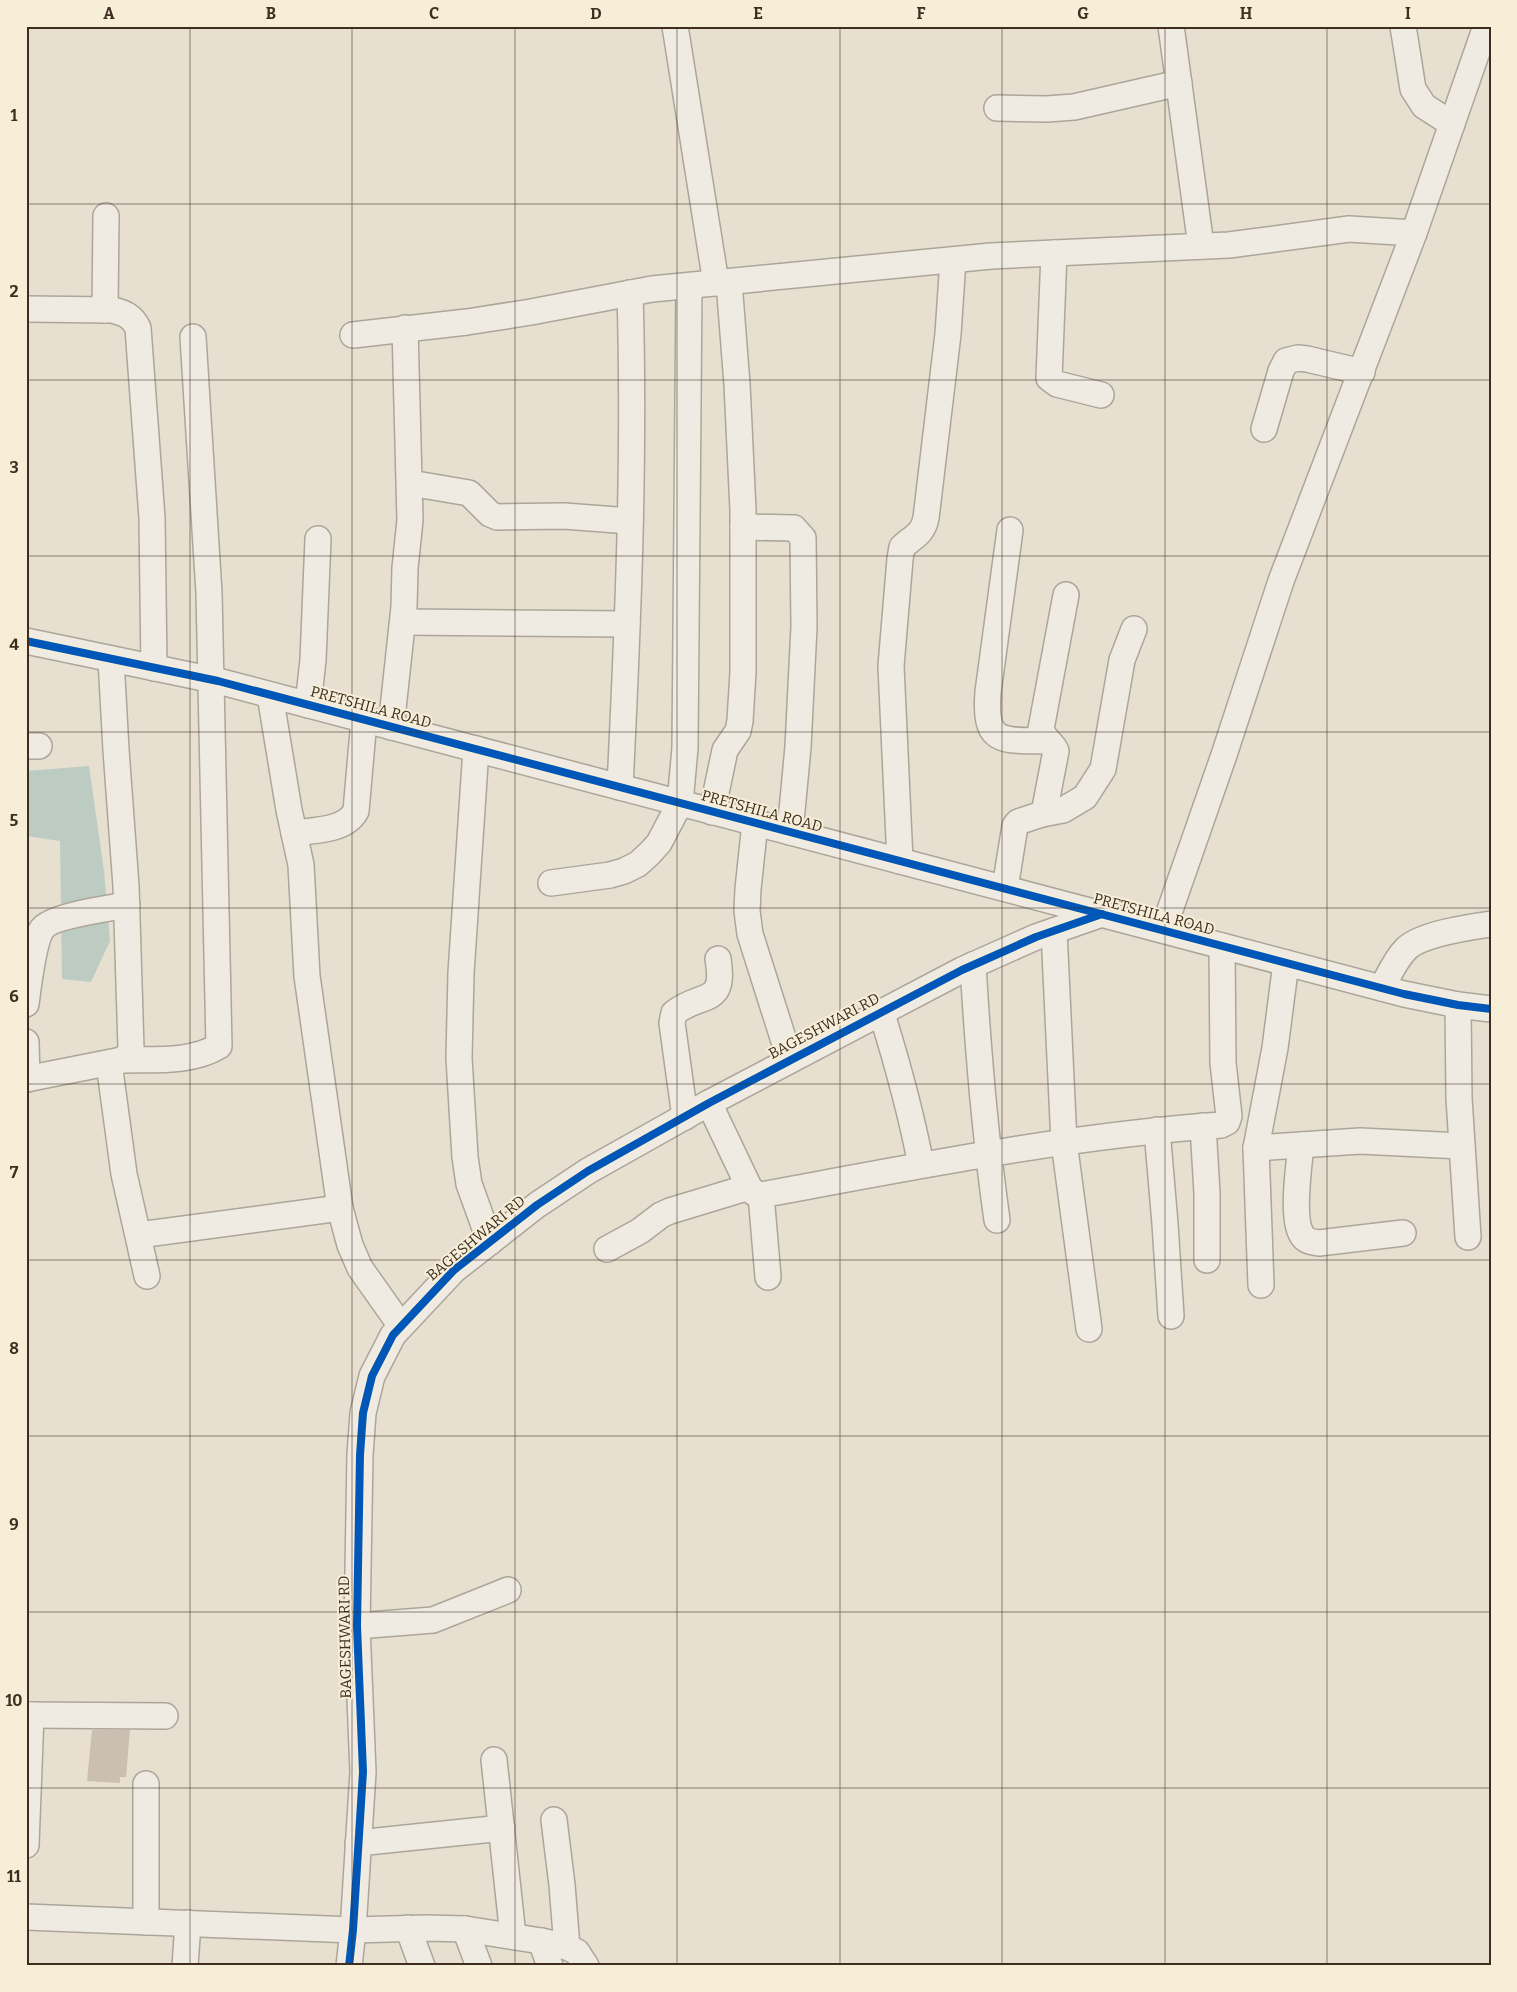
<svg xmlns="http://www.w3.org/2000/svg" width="1517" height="1992" viewBox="0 0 1517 1992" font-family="Bitter,serif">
	<rect width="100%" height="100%" fill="#e7e0d1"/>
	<path fill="#bcccc2" d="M89,766L104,871L110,941L91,982L62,979L60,841L26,836V771Z"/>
	<path fill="#cbbfb2" d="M92,1730H130L126,1777H120V1783L87,1781Z"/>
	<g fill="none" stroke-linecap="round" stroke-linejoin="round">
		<defs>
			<g id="minor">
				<path d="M675,26L716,283"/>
				<path d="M1171,26L1201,246"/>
				<path d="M1403,26L1413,89L1424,106L1452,124"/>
				<path d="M997,108L1047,109L1074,107L1179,83"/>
				<path d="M1054,253L1049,378L1057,384L1101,395"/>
				<path d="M26,309L112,310C125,313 132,316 138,328L152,518L154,668"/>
				<path d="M105,310L106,216"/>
				<path d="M353,335L467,322L531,312L652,289L991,256L1229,245L1349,229L1414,233"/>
				<path d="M1264,429L1281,371L1286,361L1298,358L1307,359L1362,372"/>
				<path d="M410,483L469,493L490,514L497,517L564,516L630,521"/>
				<path d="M743,527L794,528L803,538L804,627L798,747L790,832"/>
				<path d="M1010,530L988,692C984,745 1001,740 1047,741"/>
				<path d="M403,622L627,624"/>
				<path d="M26,641L218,681L1404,994L1458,1005L1491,1009"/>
				<path d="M270,695L289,810L301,865L307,976L340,1208L350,1245L360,1268L401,1326"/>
				<path d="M308,705L313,660L318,539"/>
				<path d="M391,727L404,607L405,568L410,520L405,328"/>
				<path d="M26,746H39"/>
				<path d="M476,749L461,973L459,1058L465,1157L469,1184L490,1242"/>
				<path d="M620,787C628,623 635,458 630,293"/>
				<path d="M712,812L725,750L738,731L740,721L743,672V510L737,384L729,282"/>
				<path d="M1042,814L1063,810L1085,797L1103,769L1122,660L1134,629"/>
				<path d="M755,823L748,889L747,911L750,934L790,1060"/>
				<path d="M294,833C315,830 345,831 356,811L364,720"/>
				<path d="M900,861L891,666L900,559L902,547C913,537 923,534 926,518L948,334L953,260"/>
				<path d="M551,883L610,875L624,871L638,864L650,853L659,843L680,803L685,748L689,286"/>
				<path d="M1005,888L1015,826L1018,822L1042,814L1045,808L1056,751C1052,742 1044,740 1041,729L1066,595"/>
				<path d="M1163,930L1224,755L1281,581L1414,233L1486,26"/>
				<path d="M1054,931L1064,1142L1089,1329"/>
				<path d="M973,965C978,1051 985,1135 997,1220"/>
				<path d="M1382,988C1389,975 1395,960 1406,949C1421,934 1470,927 1491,924"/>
				<path d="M26,1004C28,988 34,941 42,929C51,916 110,908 127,905"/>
				<path d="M1458,1005L1459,1098L1468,1237"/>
				<path d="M881,1011C897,1062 911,1113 921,1165"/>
				<path d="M26,1042L27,1079"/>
				<path d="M122,1060C154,1059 191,1063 219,1046L209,593L193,337"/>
				<path d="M109,1063L124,1174L147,1276"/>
				<path d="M26,1079L122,1060L128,1055L131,1049L126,886L116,750L111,659"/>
				<path d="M709,1103L749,1187L754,1193L761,1195C913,1167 1066,1136 1221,1125L1227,1122L1229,1116L1223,1063L1222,946"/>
				<path d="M685,1117L672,1023L674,1013C702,991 726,1007 718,959"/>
				<path d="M1203,1126L1207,1193V1260"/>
				<path d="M1157,1130L1165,1224L1171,1316"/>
				<path d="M1301,1145C1299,1165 1291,1219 1302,1235C1306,1242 1313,1242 1319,1243L1403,1233"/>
				<path d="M1256,1148L1360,1141L1461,1146"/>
				<path d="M761,1195L768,1277"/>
				<path d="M139,1235L340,1208"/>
				<path d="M607,1249L640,1231L661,1215L670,1211L749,1187"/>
				<path d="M1261,1285L1256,1148L1275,1048L1286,963"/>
				<path d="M357,1626L433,1620L508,1590"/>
				<path d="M26,1715L165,1716"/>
				<path d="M494,1760L513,1936"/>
				<path d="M146,1784V1922"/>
				<path d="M554,1820L562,1885L567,1947"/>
				<path d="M358,1843L502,1828"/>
				<path d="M26,1845L31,1715"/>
				<path d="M26,1917L353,1930L427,1928L465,1929L541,1941L567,1947L577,1952L586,1966"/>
				<path d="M408,1928L422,1966"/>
				<path d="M465,1929L479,1966"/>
				<path d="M541,1941L550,1966"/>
				<path d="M185,1966L188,1923"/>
				<path d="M349,1966L353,1930L363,1772L357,1626L360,1455L363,1413L372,1376L393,1335L454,1270L537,1205L588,1171L709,1103L962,970L1036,937L1102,914"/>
			</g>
		</defs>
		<use href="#minor" stroke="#ada599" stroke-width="28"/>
		<use href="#minor" stroke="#efebe3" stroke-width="25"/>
		<defs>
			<g id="cycleway">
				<path d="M26,641L218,681L1404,994L1458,1005L1491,1009"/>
				<path d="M349,1966L353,1930L363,1772L357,1626L360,1455L363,1413L372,1376L393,1335L454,1270L537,1205L588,1171L709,1103L962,970L1036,937L1102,914"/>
			</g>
		</defs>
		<use href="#cycleway" stroke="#f7eed8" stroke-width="11"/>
		<use href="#cycleway" stroke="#0057b8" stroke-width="8"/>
	</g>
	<path fill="none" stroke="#3d2e20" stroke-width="1" stroke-opacity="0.55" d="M190,26V1966M352,26V1966M515,26V1966M677,26V1966M840,26V1966M1002,26V1966M1165,26V1966M1327,26V1966M26,204H1491M26,380H1491M26,556H1491M26,732H1491M26,908H1491M26,1084H1491M26,1260H1491M26,1436H1491M26,1612H1491M26,1788H1491"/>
	<g text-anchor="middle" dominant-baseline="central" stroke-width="4" stroke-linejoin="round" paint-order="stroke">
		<g font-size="15" fill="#3d2e20" stroke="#f7eed8">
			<text transform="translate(371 707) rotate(15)">PRETSHILA ROAD</text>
			<text transform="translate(762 811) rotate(15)">PRETSHILA ROAD</text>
			<text transform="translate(1154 914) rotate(15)">PRETSHILA ROAD</text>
			<text transform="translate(824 1026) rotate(-28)">BAGESHWARI RD</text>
			<text transform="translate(476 1238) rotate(-40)">BAGESHWARI RD</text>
			<text transform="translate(345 1637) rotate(-91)">BAGESHWARI RD</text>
		</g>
	</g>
	<rect width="1517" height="1992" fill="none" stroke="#f7eed8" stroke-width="55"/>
	<rect x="28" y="28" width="1462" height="1936" fill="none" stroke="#3d2e20" stroke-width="2"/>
	<g font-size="16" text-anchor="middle" font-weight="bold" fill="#3d2e20">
		<text x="109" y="19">A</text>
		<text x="271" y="19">B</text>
		<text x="434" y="19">C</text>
		<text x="596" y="19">D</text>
		<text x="758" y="19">E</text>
		<text x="921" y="19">F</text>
		<text x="1083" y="19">G</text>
		<text x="1246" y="19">H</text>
		<text x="1408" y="19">I</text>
		<text x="14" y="121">1</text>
		<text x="14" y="297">2</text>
		<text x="14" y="473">3</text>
		<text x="14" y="650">4</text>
		<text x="14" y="826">5</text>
		<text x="14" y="1002">6</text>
		<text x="14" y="1178">7</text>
		<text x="14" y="1354">8</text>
		<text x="14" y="1530">9</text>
		<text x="14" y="1706">10</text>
		<text x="14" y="1882">11</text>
	</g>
</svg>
